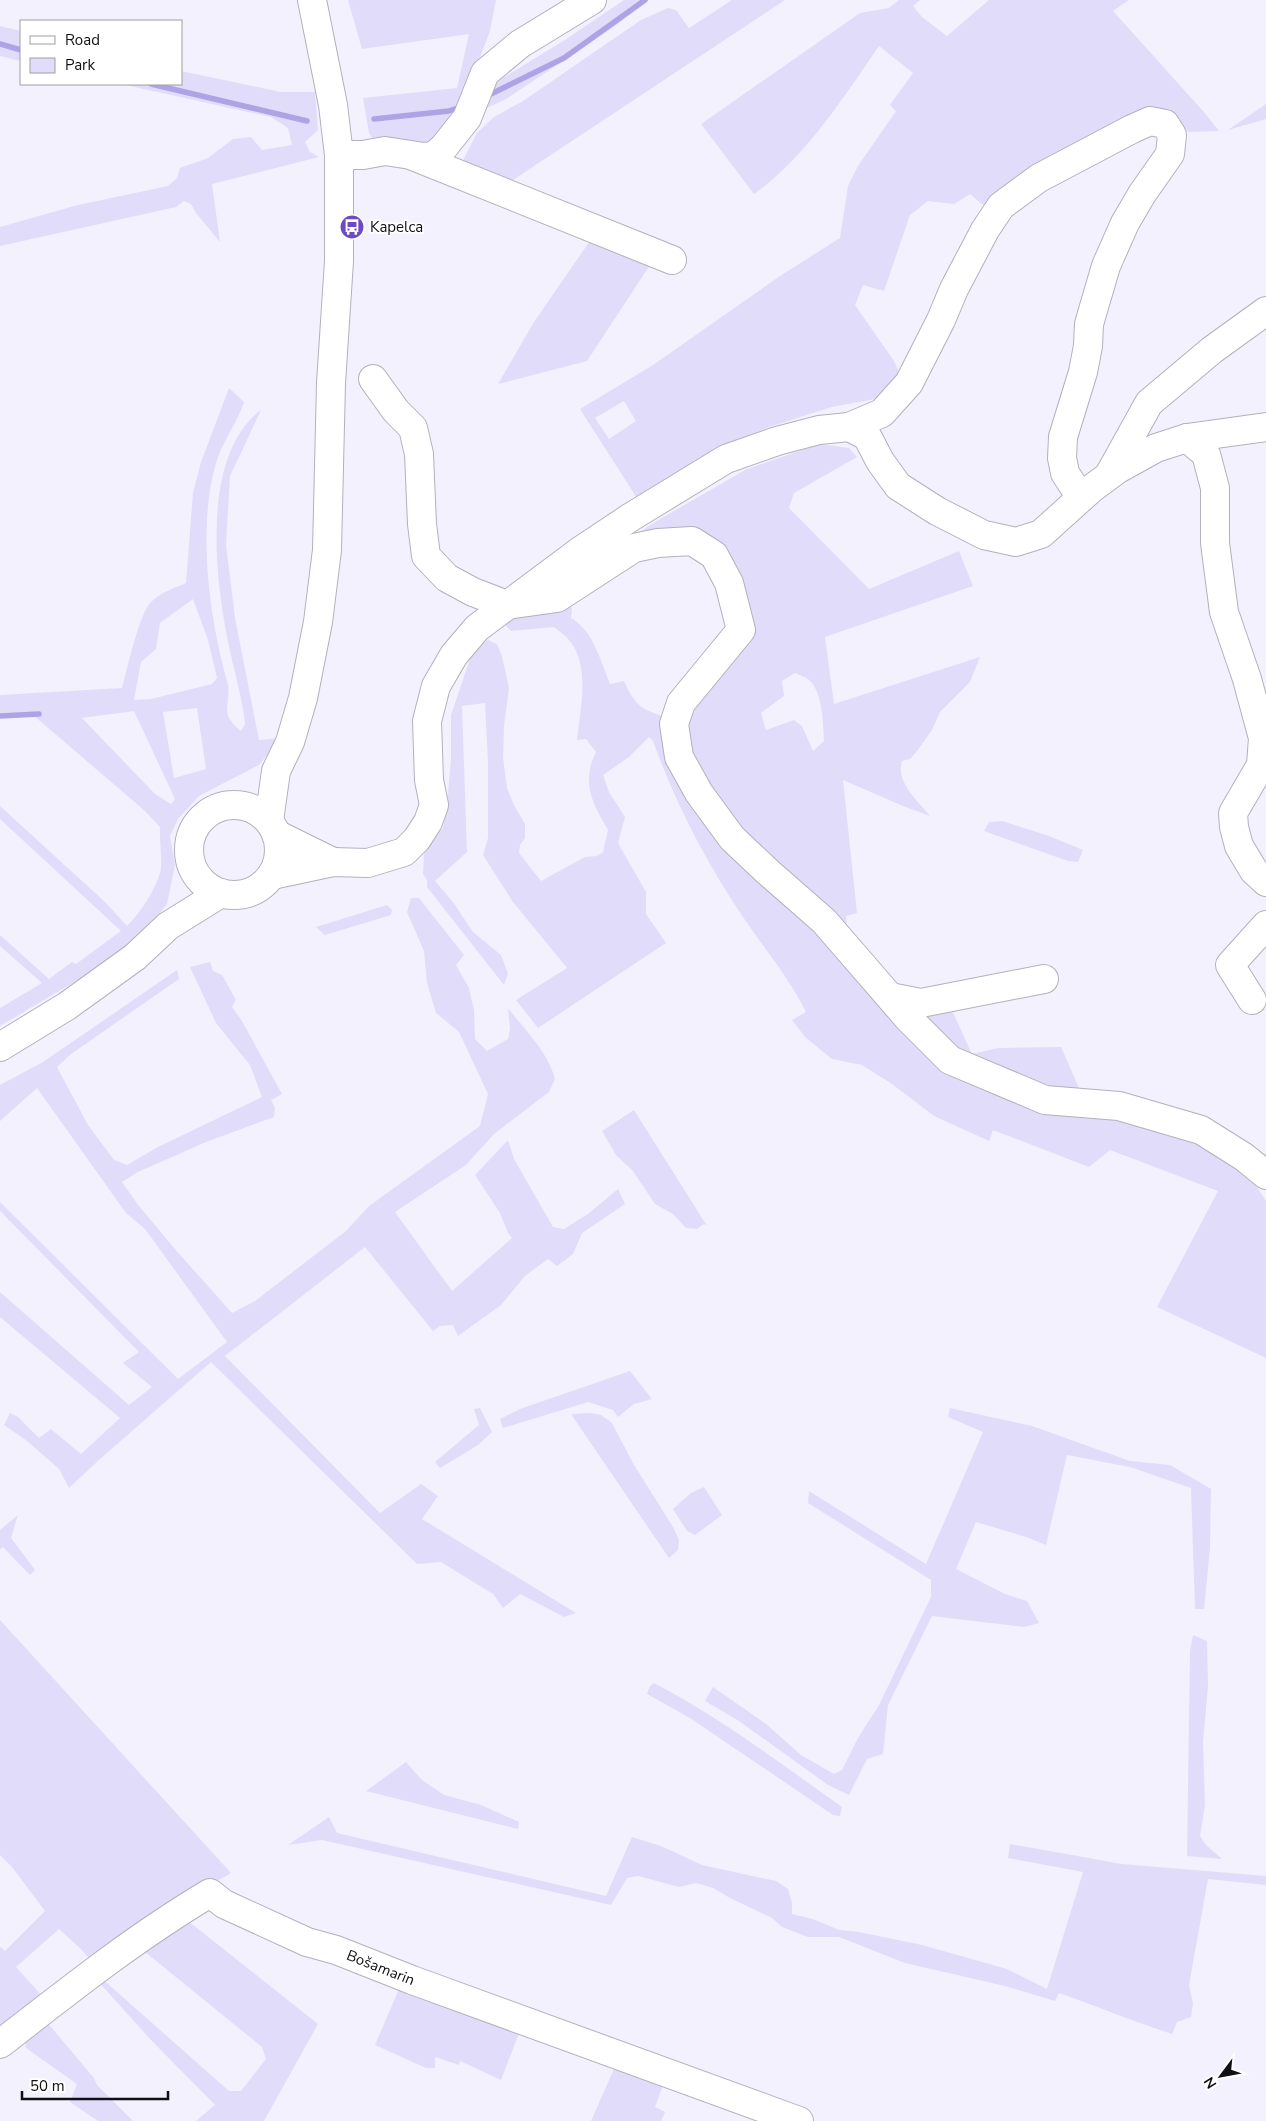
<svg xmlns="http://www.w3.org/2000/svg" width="1266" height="2121" viewBox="0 0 1266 2121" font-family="'Nunito Sans',sans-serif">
	<rect width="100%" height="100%" fill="#f3f1fd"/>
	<g fill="#e1dcfa" fill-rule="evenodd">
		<path d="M348,0H496L490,31L464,99L431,143L376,144L369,133L363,98L457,88L469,34L362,49Z"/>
		<path d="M624,0H649L611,29L506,99L485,109L491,85L565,40Z"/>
		<path d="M732,0H785L501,188L458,170L477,133L494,117L523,101L641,20L668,8L676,10L689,28Z"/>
		<path d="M899,0H920L913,6L922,17L947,36L989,0H1129L1113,11L1203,111L1219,131L1189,132L1166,115L990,211L970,194L954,204L928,201L910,215L884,291L863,285L855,305L894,361L903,381L895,388L875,399L832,407L769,427L725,446L640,503L580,409L653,365L780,276L840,238L848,186L858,166L896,111L890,105L913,73L879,46C843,98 806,157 754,194L701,124L860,13L889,8ZM624,401L636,421L609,439L595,418Z"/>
		<path d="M0,26L21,31V61L0,56Z"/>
		<path d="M181,71L281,92H315L318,130L305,142L310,152L319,157L212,184L220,242L196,213L191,204L184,201L176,207L0,246V227L78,205L168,186L177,178L180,168L208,158L233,139L251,137L262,150L292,145L288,128L271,117L121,84H181Z"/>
		<path d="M1266,104V119L1228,130Z"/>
		<path d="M594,235L654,259L587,361L498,384L534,322Z"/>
		<path d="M229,388L244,402C238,421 225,438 218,457C196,522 209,619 228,684C231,706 218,712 241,731L245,724L244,715C239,685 230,656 225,626C214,564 204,453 261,410L230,476L226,545L235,618L259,740L280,738L259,765L199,796L178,819L170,836L175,865L167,904L140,939L91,972L0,1026V1008L42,983L0,946V935L49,979L72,962L76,964L121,931L0,819V806L105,902L127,926C141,912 154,892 160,873C163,863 159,840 160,827L145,811L33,715L0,718V695L122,688C127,670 139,614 151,602C160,593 174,588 186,583L193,493L201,462ZM193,599L208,640L217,678L212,684L151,699L134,700L141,662L156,649L160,623ZM197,708L206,769L174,778L163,712ZM134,711L175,799L171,804L155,794L82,718Z"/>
		<path d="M819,444L849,448L857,457L794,493L789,508L869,589L959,551L973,586L825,637L834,704L980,657L970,682L940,712L932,730L917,751L910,759L902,761C895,781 918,801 930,816L903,806L843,780L857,913L846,916L848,934L741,839L685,753L684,719L726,655L727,551L701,529L677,531L627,541L655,522L745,470ZM795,673C799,675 806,677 809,680C823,692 823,724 824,741L813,751L802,726L794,720L766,730L761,713L784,696L782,681Z"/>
		<path d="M563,605L572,608L571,618C593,630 601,662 610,684L624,681C636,707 641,709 668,718L671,756L826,932L911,1039L1089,1115L1124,1122L1224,1153L1245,1169L1266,1201V1358L1157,1307L1218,1191L1110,1150L1089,1167L993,1130L989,1141L934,1116L892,1084L862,1065L832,1059L805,1037L792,1020L806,1012C790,979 766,951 745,920C707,864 676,805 653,741L649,737L629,757L603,775L609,792L625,817L618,843L646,892V914L666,943L538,1028L516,1000L567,968L513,902L483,855L488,838V761L485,703L462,706L467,852L435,881L453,902L473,932L501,955L508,974L504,985L427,887V880L423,874L424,853L443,828L447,806L451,759V715L470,659L477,647L488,640L497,644L502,656L509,688L504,726L503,758L507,788L514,805L525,824V838L520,845L519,853L541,881L585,857L597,856L603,852L608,830C592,803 581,782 596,752L586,739L577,740C580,711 591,665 569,640C565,635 559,631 554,627L511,631L506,626L508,620L522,612Z"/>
		<path d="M1002,821L1049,836L1083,850L1078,862L1068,861L984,831L989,822Z"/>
		<path d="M411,898H419L464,955L456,965L469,988L474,1010L475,1039L487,1051L508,1039L510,1028L508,1008C525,1030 548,1052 555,1079L549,1092L494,1134L466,1165L395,1212L452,1291L512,1238L508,1233L500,1213L475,1175L508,1140L514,1159L553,1227L564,1229L588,1214L618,1189L625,1204L582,1233L573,1254L557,1266L548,1259L525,1276L501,1305L458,1336L453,1325L440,1326L433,1331L365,1247L225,1356L380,1513L421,1484L438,1496L422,1519L576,1613L564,1617L520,1594L503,1608L493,1594L441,1562L417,1564L211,1362L100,1459L69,1488L59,1469L27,1441L4,1425L10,1413L18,1417L39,1438L51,1429L81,1454L120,1418L0,1317V1292L129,1405L152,1387L123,1363L139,1352L0,1211V1202L178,1379L227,1342L145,1229L126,1213L37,1088L0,1121V1085L43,1062L177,970L179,979L71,1054L57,1067L88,1125L114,1160L127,1165L158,1147L262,1097L250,1065L216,1023L190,967L210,962L213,971L222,975L236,1000L232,1007L242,1021L282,1094L271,1100L275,1108L274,1117L206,1142L138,1172L122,1182L139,1206L174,1248L232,1313L255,1301L346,1231L369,1206L480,1126L488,1094L459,1032L436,1013L427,983L424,951L407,912Z"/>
		<path d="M387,905L392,910L391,915L325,935L316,927Z"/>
		<path d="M949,1004L972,1054L998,1048L1061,1047L1083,1097L972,1063L915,1010Z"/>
		<path d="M634,1110L707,1226L704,1224L697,1229L686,1228L673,1214L655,1204L633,1171L616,1155L602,1131Z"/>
		<path d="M630,1371L652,1399L634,1404L618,1417L613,1410L588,1402L503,1428L500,1419L520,1409Z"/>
		<path d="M480,1408L492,1432L478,1445L440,1468L435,1462L479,1425L474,1409Z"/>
		<path d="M950,1408L1032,1426L1130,1461L1170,1465L1211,1489L1210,1548L1204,1609H1195L1191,1488L1130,1467L1067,1455L1046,1545L1026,1537L976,1522L956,1569L1005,1594L1027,1601L1039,1623L1024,1627L932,1616L888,1705L883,1754L867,1759L849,1795L828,1785L739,1721L705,1701L713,1687L766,1724L801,1755L834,1774L842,1770L858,1738L879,1705L931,1597V1580L808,1503L809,1491L926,1564L983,1432L948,1417Z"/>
		<path d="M590,1413L601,1415L612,1423L634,1465L673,1527L679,1540L678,1550L669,1558L571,1414Z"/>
		<path d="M704,1487L722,1515L695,1535L687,1531L673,1509L691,1493Z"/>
		<path d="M18,1515L11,1538L35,1570L30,1575L3,1547L0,1549V1530Z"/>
		<path d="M0,1620L231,1873L186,1899L94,1964L81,1949L59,1929L16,1967L45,1999L0,2036V1947L5,1951L45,1911L12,1867L0,1855Z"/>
		<path d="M1193,1635L1207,1641L1208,1686L1203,1742L1205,1805L1200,1836L1206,1845L1222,1859L1187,1856L1190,1651Z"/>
		<path d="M654,1683C721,1718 780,1763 842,1807L840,1816L833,1815L690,1718L647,1694L650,1686Z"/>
		<path d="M406,1762L422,1780L444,1795L481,1805L519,1822L518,1829L366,1791Z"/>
		<path d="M329,1817L337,1833L606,1896L632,1837L661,1846L702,1865L776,1881L788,1889L792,1903V1914L813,1919L839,1930L859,1932L922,1945L1007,1969L1047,1989L1083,1872L1008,1858L1010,1844L1122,1864L1266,1876V1885L1208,1879L1189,1985L1193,2004L1191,2017L1177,2022L1172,2034C1134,2022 1097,2006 1059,1993L1055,2001L1005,1986L905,1963L839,1937H808L782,1927L772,1918L730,1898L713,1888L696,1883L679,1887L638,1876L627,1878L611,1905L322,1840L288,1845Z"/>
		<path d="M183,1917L318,2024L264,2121H196L215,2105L151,2040L96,1979L99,1976L229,2091H241L266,2059L262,2047L139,1947Z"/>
		<path d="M402,1982L521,2028L501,2080L460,2061L459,2065L435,2057V2068H426L375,2045Z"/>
		<path d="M45,2020L94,2078L97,2085L133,2121H98L70,2102L77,2084L26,2048L25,2035Z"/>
		<path d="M617,2062L665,2080L655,2107L665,2112L661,2121H591Z"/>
	</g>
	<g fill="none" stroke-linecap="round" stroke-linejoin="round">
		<g stroke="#afa3e6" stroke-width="5.5">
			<path d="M0,44L21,50"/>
			<path d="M151,84L307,121"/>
			<path d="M485,97L564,58L645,0"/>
			<path d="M374,119L449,111L463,106"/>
			<path d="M0,716L39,714"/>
		</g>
		<defs>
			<g id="minor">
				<path d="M339,155H363L385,151L424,157L434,156L444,147L467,118L485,73L520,44L592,0"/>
				<path d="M413,156L672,260"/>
				<path d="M373,379L396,411L413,428L419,454L422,524L426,556L447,578L473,592L507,605L557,598L634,548L658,543L692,541L714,555L729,583L741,630L681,703L674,724L679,757L699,793L732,838L768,872L824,921L908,1018L950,1060L1045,1100L1119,1106L1201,1130L1244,1157L1266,1175"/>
				<path d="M849,427L882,413L909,383L941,320L954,289L985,230L1001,206L1039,178L1132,129L1150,121L1165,124L1172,135L1170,154L1142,194L1125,223L1106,266L1089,324L1088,346L1083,372L1063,437L1062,458L1065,473L1081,498"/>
				<path d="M1187,438L1206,454L1215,488V543L1224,612L1247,679L1263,738L1261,765L1233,813L1234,827L1239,846L1254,871L1266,882"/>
				<path d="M1109,475L1149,403L1212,350L1266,311"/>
				<circle cx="234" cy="850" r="45"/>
				<path d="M269,821L276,771L290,742L303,698L318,622L327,550L331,383L339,261V155L333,105L312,0"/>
				<path d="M276,834L333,862"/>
				<path d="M272,875L333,862L368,863L404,852L417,839L428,822L434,805L429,780L427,721L436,686L454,655L477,628L580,551L631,517L726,459L777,441L819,430L849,427L867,436L880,461L898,486L937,511L984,535L1016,542L1041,534L1091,489L1118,469L1156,448L1187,438L1266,427"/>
				<path d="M890,997L921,1003L1044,979"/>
				<path d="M1252,1000L1230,965L1266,925"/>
				<path d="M0,1047L67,1006L135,957L168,926L221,893"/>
				<path id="s1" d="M0,2044C68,1991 136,1937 210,1893L224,1904L307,1942L336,1950L412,1980L799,2121"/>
			</g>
		</defs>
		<use href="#minor" stroke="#b2b1bc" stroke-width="30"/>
		<use href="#minor" stroke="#fff" stroke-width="28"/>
	</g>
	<defs>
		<symbol id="bus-disc" viewBox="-11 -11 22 22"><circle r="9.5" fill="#6c4ac2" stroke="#fff"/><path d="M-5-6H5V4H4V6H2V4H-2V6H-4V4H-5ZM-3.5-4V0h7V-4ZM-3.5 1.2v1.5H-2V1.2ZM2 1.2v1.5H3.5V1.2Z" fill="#fff"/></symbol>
	</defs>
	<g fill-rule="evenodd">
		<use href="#bus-disc" x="338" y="213" width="28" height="28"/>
	</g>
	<g text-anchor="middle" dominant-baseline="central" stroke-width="4" stroke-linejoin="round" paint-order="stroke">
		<g font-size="15" fill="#100f13" stroke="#fff" text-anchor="start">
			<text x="370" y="227">Kapelca</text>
		</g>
		<g font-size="15" fill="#100f13" stroke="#fff">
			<text stroke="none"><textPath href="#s1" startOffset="446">Bošamarin</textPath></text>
		</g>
	</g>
	<rect x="20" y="20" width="162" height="65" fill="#ffffff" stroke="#9f9fa1"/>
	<rect x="30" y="36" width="25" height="8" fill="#ffffff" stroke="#9f9fa1"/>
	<text x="65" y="45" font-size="15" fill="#100f13">Road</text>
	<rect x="30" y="58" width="25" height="15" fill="#e1dcfa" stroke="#9f9fa1"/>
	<text x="65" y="70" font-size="15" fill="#100f13">Park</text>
	<g transform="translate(1221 2076) rotate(238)" stroke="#ffffff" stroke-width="4" paint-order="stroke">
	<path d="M0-4L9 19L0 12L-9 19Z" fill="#100f13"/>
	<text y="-8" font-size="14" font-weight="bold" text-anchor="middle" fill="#100f13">N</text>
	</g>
	<path d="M22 2091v8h146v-8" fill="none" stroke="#100f13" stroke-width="2.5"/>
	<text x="30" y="2091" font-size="15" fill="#100f13" stroke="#ffffff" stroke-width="4" paint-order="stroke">50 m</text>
</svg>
